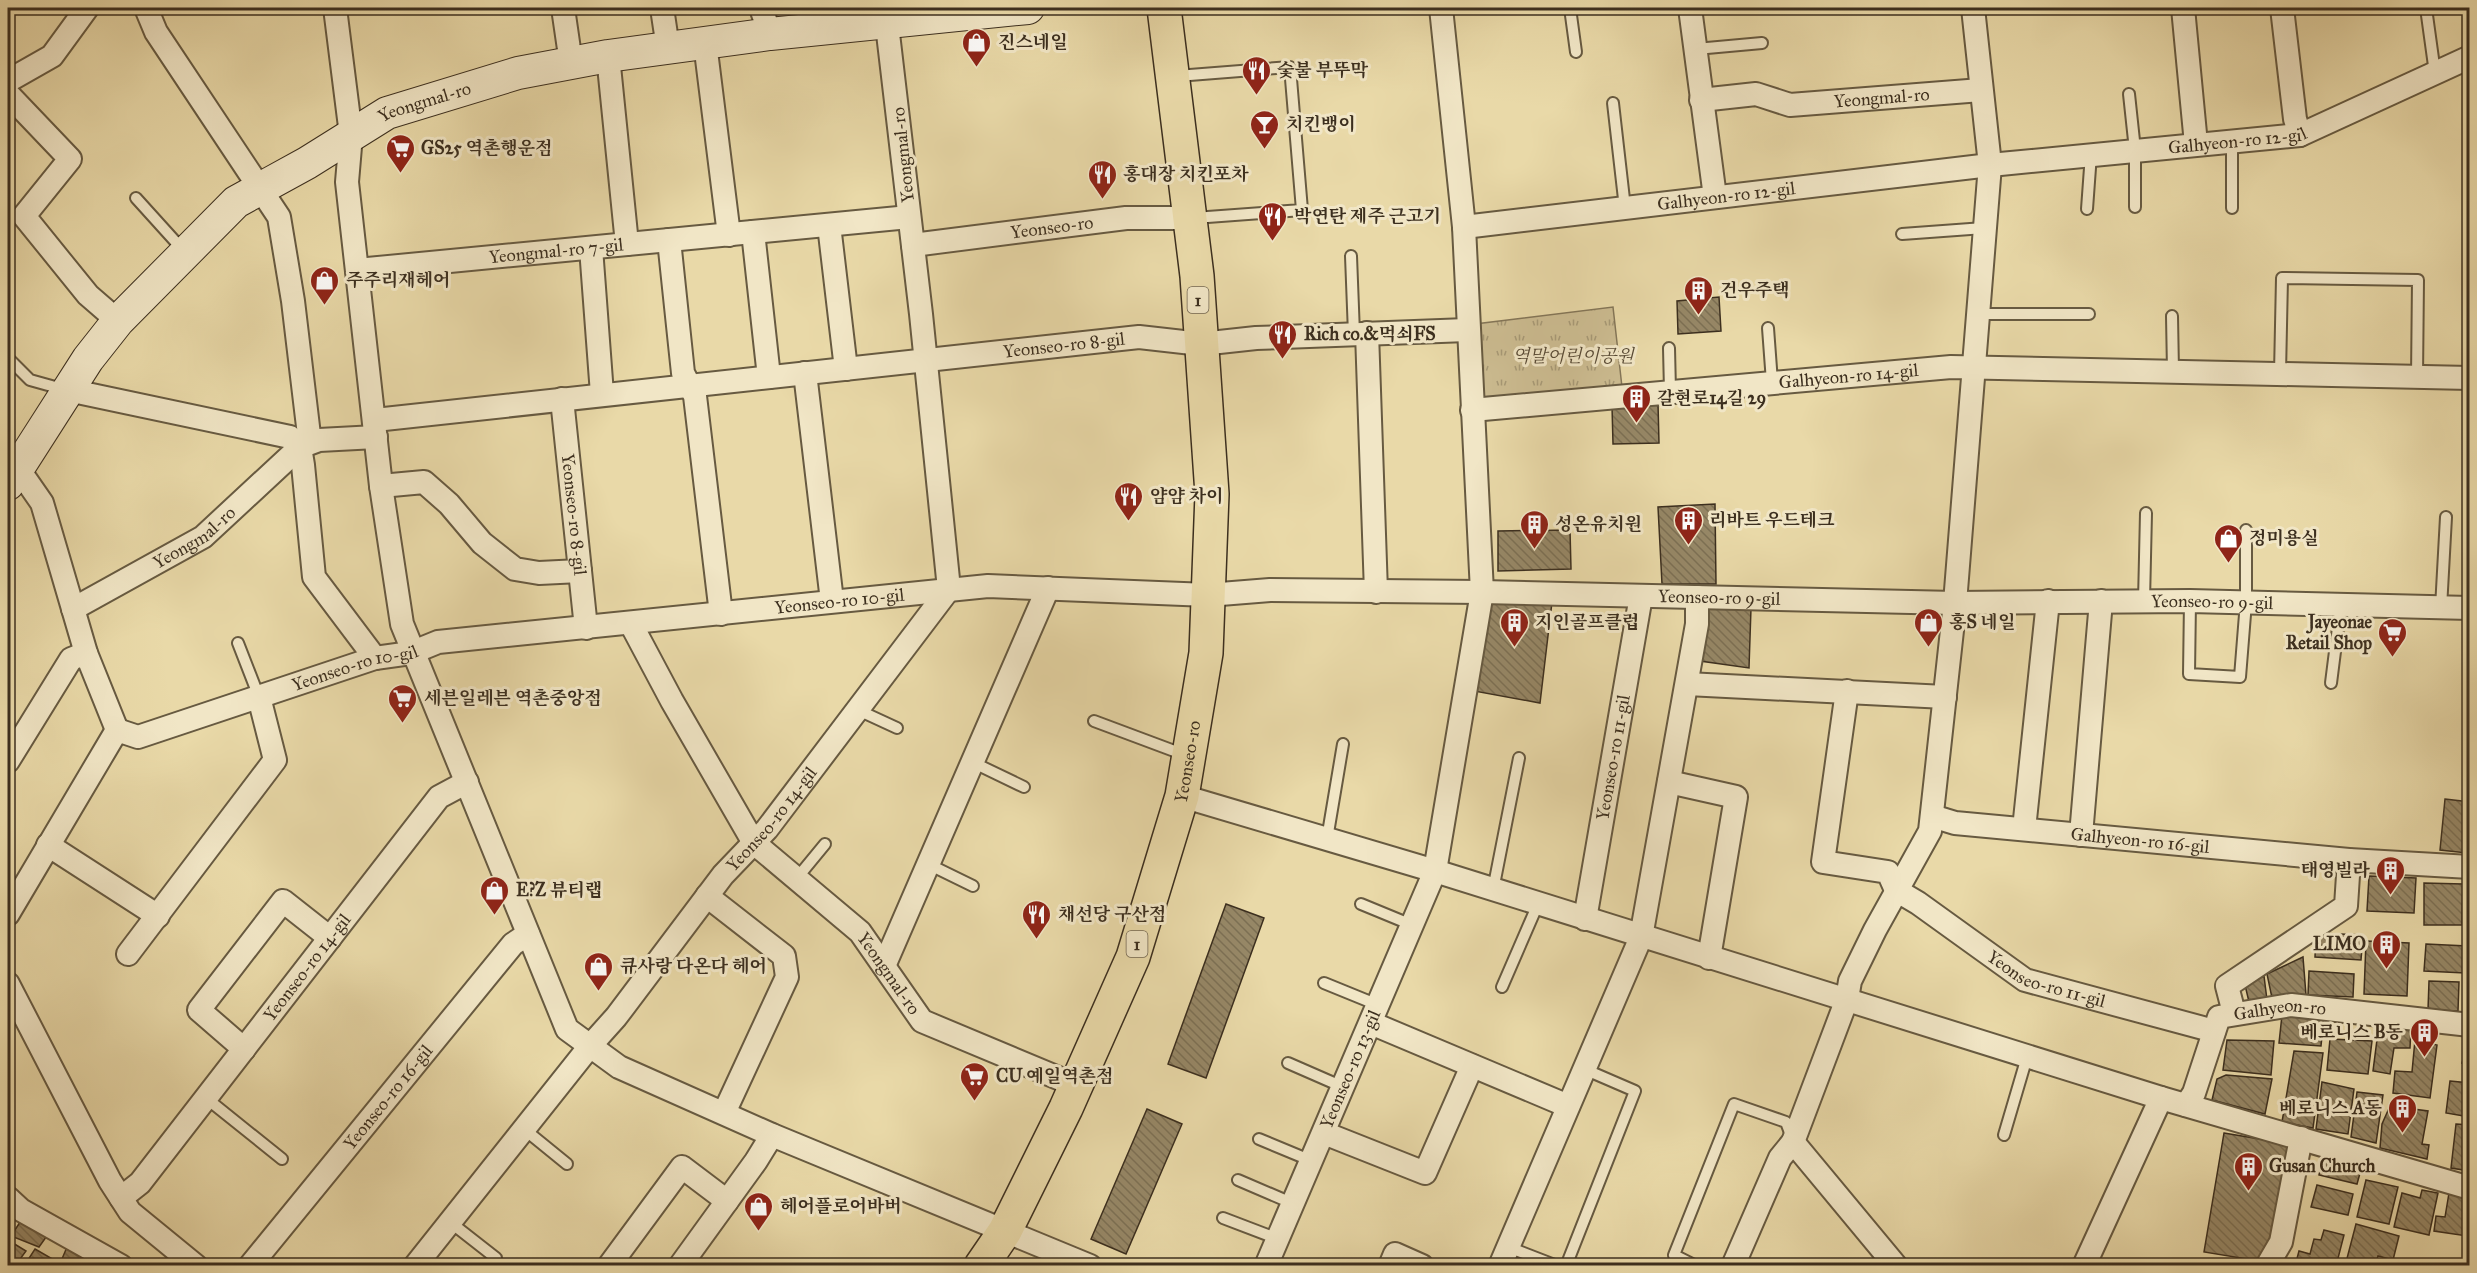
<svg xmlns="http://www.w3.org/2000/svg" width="2477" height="1273" viewBox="0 0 2477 1273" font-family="'IM FELL Great Primer','Noto Serif KR',serif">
	<defs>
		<pattern id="park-tufts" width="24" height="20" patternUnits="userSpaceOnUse" patternTransform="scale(1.5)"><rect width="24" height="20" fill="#ccbc91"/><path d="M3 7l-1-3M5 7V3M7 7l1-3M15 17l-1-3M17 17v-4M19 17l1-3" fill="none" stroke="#a79976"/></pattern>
		<pattern id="building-back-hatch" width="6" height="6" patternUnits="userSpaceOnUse" patternTransform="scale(1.5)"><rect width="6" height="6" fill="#968766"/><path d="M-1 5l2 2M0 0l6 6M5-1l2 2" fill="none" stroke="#7c6f53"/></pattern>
	</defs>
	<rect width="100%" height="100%" fill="#e9d9a8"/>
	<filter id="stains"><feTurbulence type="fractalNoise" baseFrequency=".00333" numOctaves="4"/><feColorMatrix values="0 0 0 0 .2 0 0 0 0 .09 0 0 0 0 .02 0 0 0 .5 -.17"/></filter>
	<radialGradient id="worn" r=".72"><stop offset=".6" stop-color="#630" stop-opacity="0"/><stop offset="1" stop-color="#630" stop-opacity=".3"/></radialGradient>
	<path fill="url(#park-tufts)" stroke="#847658" stroke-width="1.5" d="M1613,307L1623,396L1472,406L1467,325Z"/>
	<g fill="url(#building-back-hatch)" stroke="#3c2f1f" stroke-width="1.5">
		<path d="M1719,297L1721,331L1678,334L1677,301Z"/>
		<path d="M1658,403L1659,443L1613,444L1612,406Z"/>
		<path d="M1715,504L1716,584H1662L1658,507Z"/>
		<path d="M1570,530L1571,569L1498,571V531Z"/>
		<path d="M1489,597L1552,602L1540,703L1474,691Z"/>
		<path d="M1698,606L1751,608L1749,668L1693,660Z"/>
		<path d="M2445,799L2470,802L2467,853L2440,850Z"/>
		<path d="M2369,876L2416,878L2414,913L2367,911Z"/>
		<path d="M2467,881H2470V920H2464Z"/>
		<path d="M2424,883L2463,884L2462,925H2424Z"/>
		<path d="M1226,904L1264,918L1206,1078L1168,1064Z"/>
		<path d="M2316,933L2363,935L2361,960L2315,957Z"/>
		<path d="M2366,941L2409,943L2407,996L2364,994Z"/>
		<path d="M2426,944L2467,946L2465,973L2424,971Z"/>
		<path d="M2303,957L2306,995L2272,998L2267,974Z"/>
		<path d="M2309,971L2354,974L2353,997L2308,995Z"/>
		<path d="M2264,976L2267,1000L2249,1002L2245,985Z"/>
		<path d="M2429,981L2459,982L2458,1011L2428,1010Z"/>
		<path d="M2282,1015L2324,1016L2321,1046L2279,1043Z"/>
		<path d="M2379,1024L2411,1028L2410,1048H2394L2390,1074L2373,1071Z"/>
		<path d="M2470,1033V1064L2462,1063Z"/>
		<path d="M2330,1039L2372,1041L2368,1074L2327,1070Z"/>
		<path d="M2227,1040L2274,1041L2271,1075L2223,1070Z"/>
		<path d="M2415,1040L2437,1045L2430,1098L2393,1093L2395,1071L2412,1072Z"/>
		<path d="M2294,1051L2323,1053L2313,1128L2282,1122Z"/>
		<path d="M2226,1075L2272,1079L2265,1114L2212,1100L2217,1079Z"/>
		<path d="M2450,1081L2470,1083V1117L2446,1113Z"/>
		<path d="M2322,1082L2354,1089L2348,1134L2316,1129Z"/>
		<path d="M2357,1092L2383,1095L2376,1143L2351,1137Z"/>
		<path d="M2390,1106L2428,1111L2422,1144L2429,1145L2427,1159L2380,1148L2382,1124Z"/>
		<path d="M1147,1109L1182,1124L1126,1254L1091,1239Z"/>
		<path d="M2456,1124L2470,1125V1171L2451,1168Z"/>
		<path d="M2224,1133L2290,1144L2273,1239L2259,1261L2204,1252Z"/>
		<path d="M2323,1157L2362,1166L2357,1184L2319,1175Z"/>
		<path d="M2366,1180L2398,1187L2389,1224L2357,1217Z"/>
		<path d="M2317,1185L2353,1194L2348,1215L2311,1207Z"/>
		<path d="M2422,1190L2438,1193L2429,1235L2394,1227L2402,1193L2420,1198Z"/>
		<path d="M2449,1193L2470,1196L2467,1236L2434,1231L2436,1216L2445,1217Z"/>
		<path d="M24,1216L49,1233L39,1247L11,1236Z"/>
		<path d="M2356,1224L2399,1236L2393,1260L2378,1256L2375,1266H2345Z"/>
		<path d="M2324,1230L2344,1235L2336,1266H2295L2299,1251L2310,1254L2314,1239L2321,1240Z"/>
		<path d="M8,1240L26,1251L15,1266H8Z"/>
		<path d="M67,1247L99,1266H59Z"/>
		<path d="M35,1249L56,1261L54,1266H24Z"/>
	</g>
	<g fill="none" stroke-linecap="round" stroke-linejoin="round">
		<defs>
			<g id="lane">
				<path d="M1570,8L1576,52"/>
				<path d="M2426,8L2435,73"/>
				<path d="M1696,49L1762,43"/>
				<path d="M1177,76L1290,67L1302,210L1194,218"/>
				<path d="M2129,94L2135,150V207"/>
				<path d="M1613,103L1625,208"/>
				<path d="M2232,141V208"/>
				<path d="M136,198L183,250"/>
				<path d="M2087,209L2091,154"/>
				<path d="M1902,234L1984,228"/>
				<path d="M1351,256L1354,334"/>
				<path d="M1979,314H2089"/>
				<path d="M2172,316L2173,371"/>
				<path d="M1768,328L1772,382"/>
				<path d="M1669,348L1670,391"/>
				<path d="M8,358L30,380L66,390"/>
				<path d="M2280,373L2282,278L2418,280L2417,377"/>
				<path d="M2144,601L2146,513"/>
				<path d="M2190,601L2189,674L2240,677L2246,602V530"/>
				<path d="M2441,608L2446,517"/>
				<path d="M238,643L259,697"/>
				<path d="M2331,683L2341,604"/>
				<path d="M858,710L897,728"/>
				<path d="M1094,721L1185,755"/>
				<path d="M972,762L1024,787"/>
				<path d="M1327,839L1343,744"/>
				<path d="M928,864L973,886"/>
				<path d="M797,878L825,844"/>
				<path d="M1493,890L1519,758"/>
				<path d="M1361,904L1412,925"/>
				<path d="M1324,983L1378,1005"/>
				<path d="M1502,987L1538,904"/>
				<path d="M1288,1063L1343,1087"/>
				<path d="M206,1098L282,1159"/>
				<path d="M524,1129L567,1164"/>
				<path d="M2004,1135L2027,1057"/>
				<path d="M1259,1139L1312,1161"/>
				<path d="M1238,1180L1294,1204"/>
				<path d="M1223,1218L1278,1239"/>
				<path d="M450,1222L496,1258"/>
				<path d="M1508,1247L1557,1266"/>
				<path d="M1566,1266L1635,1091L1584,1069"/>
				<path d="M1696,1266L1674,1255L1734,1104L1786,1122L1792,1138"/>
			</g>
			<g id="street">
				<path d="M146,8L156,32L279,217L293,301L309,435L300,447"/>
				<path d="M335,8L351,135L347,182L381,486L402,624L567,1029L619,1067L772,1135L1090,1266"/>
				<path d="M563,8L571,63"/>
				<path d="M662,8L668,48"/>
				<path d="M761,8L770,34"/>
				<path d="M1690,8L1715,197"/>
				<path d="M2183,8L2196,144"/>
				<path d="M2282,8L2295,119L2300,135"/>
				<path d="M705,43L729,235"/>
				<path d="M608,56L627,244"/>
				<path d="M8,81L52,56L87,8"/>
				<path d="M8,94L70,159L24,216L88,295L118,321"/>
				<path id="s1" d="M1701,100L1756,94L1790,105L1981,90"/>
				<path d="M829,225L846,369"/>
				<path id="s2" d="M1464,227L1990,165L2300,135L2470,57"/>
				<path d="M753,232L769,377"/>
				<path d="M669,240L683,373L695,396L721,614"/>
				<path id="s3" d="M913,245L1126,218H1191"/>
				<path d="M591,248L602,394"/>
				<path id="s4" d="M357,270L909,217"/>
				<path d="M1367,333L1376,592"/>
				<path d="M805,373L832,601"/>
				<path d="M68,390L290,437L300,447L303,465L314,577L375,658"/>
				<path id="s5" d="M562,399L586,628"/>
				<path id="s6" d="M1472,410L1951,367L2470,378"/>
				<path id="s7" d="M375,420L1139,337L1201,344L1256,338L1467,330"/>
				<path d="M8,454L42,503L86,653L117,730"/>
				<path d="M381,486L424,482L449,504L482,543L515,569L539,573L580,571"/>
				<path id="s8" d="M73,609L203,537L300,447L319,440L376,437"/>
				<path id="s9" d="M631,624L672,701L754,843L860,932L922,1021L1075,1085"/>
				<path d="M1687,684L1945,697"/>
				<path id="s10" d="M1847,691L1823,862L1888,872L1896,890L1918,903L2025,980L2214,1031"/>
				<path id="s11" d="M117,730L138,737L375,658L411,653L438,642L988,586L1208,595L1270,590L1482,592L1955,603L2190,601L2470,608"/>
				<path d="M8,761L71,659L86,653"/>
				<path d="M1669,782L1736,797L1709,958"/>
				<path d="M1182,796L1435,871L2161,1098L2470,1188"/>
				<path id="s12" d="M1932,816L1955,823L2349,860L2470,867"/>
				<path d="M2024,829L2048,601"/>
				<path d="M2081,835L2101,601"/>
				<path d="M48,845L158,916"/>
				<path d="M707,896L784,956L787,977L724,1113"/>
				<path d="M8,914L117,730"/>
				<path id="s13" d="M1585,919L1641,596"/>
				<path d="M128,954L275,760L259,697"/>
				<path d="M884,966L1048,588"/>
				<path d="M8,984L110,1181L130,1212L196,1266"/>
				<path d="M2234,1013L2227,986L2346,906L2349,860"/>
				<path d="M1371,1023L1568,1106"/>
				<path d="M244,1049L199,1010L283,901L330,938"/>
				<path id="s14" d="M2186,1105L2194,1093L2219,1017L2291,1005L2470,1025"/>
				<path d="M1324,1133L1425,1173L1472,1066"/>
				<path d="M1793,1142L1896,1266"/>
				<path d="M8,1198L21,1210L121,1266"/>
				<path id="s15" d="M121,1198L140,1183L439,797L467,782"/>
				<path id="s16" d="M250,1266L513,944L528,934"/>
				<path id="s17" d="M415,1266L590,1046L616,1017L723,875L767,829L949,589L921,314L885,8"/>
				<path d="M609,1266L682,1167L727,1201"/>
				<path d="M680,1266L756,1161L772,1135"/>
				<path id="s18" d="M1266,1266L1435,871L1482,592L1464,227L1441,8"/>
				<path d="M1390,1266L1395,1254L1422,1266"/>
				<path d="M1500,1266L1641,937L1697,624V597"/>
				<path d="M1733,1266L1780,1158L1793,1142L1847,999L1850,981L1875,930L1930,831L1955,603L1990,165L1973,8"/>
				<path d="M2084,1266L2161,1098"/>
				<path d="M2267,1266L2281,1242L2301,1138"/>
			</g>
			<g id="secondary">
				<path id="s19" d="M8,484L88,359L118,321L236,202L307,163L387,113L518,73L608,56L770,34L1028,8"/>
			</g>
			<g id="primary">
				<path id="s20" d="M981,1266L1005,1231L1066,1108L1133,957L1182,796L1206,653L1212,494L1197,276L1164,8"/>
			</g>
		</defs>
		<use href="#lane" stroke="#675a41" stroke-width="14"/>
		<use href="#street" stroke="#675a41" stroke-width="26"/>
		<use href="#secondary" stroke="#3c2f1f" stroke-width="34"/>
		<use href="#primary" stroke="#3c2f1f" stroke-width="36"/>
		<use href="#lane" stroke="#f1e6c6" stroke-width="10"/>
		<use href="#street" stroke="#f1e6c6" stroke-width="22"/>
		<use href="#secondary" stroke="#f1e6c6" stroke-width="32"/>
		<use href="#primary" stroke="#e9d9a8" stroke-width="33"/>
	</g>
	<defs>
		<symbol id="shop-pin" viewBox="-11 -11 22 30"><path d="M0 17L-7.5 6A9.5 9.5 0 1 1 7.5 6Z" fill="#8f2418" stroke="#f1e6c6"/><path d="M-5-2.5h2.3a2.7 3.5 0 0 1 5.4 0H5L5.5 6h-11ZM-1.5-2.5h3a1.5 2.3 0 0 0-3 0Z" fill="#fff"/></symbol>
		<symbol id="restaurant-pin" viewBox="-11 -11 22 30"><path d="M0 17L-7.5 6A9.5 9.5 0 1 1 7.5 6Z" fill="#8f2418" stroke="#f1e6c6"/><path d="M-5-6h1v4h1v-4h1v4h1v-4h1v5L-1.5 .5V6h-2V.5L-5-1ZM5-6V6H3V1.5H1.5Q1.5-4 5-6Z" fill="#fff"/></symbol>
		<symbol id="bar-pin" viewBox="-11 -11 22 30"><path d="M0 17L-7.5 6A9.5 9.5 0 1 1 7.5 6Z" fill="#8f2418" stroke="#f1e6c6"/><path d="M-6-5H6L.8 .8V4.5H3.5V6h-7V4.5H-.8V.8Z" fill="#fff"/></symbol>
		<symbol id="supermarket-pin" viewBox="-11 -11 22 30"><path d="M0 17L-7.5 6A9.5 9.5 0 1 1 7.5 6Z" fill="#8f2418" stroke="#f1e6c6"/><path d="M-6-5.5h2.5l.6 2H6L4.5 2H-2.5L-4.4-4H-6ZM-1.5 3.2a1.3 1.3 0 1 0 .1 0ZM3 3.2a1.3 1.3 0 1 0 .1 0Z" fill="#fff"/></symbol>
		<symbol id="building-pin" viewBox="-11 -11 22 30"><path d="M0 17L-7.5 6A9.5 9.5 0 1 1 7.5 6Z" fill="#8f2418" stroke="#f1e6c6"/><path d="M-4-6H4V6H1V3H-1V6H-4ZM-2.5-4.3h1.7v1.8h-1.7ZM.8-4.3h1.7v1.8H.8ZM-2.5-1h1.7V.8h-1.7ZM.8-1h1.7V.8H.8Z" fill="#fff"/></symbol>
	</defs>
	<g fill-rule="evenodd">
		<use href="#shop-pin" x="960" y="26" width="33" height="45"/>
		<use href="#restaurant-pin" x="1240" y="54" width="33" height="45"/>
		<use href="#bar-pin" x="1248" y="108" width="33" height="45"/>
		<use href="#supermarket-pin" x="384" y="132" width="33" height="45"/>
		<use href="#restaurant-pin" x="1086" y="158" width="33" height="45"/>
		<use href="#restaurant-pin" x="1256" y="200" width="33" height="45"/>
		<use href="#shop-pin" x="308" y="264" width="33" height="45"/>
		<use href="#building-pin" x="1682" y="274" width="33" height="45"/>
		<use href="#restaurant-pin" x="1266" y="318" width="33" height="45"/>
		<use href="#building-pin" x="1620" y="382" width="33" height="45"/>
		<use href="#restaurant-pin" x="1112" y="480" width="33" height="45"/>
		<use href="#building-pin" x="1672" y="504" width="33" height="45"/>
		<use href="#building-pin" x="1518" y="508" width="33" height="45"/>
		<use href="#shop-pin" x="2212" y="522" width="33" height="45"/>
		<use href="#building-pin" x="1498" y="606" width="33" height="45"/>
		<use href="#shop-pin" x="1912" y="606" width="33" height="45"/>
		<use href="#supermarket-pin" x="2376" y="616" width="33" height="45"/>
		<use href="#supermarket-pin" x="386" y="682" width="33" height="45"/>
		<use href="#building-pin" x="2374" y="854" width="33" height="45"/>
		<use href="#shop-pin" x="478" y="874" width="33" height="45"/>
		<use href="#restaurant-pin" x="1020" y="898" width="33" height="45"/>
		<use href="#building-pin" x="2370" y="928" width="33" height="45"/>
		<use href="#shop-pin" x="582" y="950" width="33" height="45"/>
		<use href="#building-pin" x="2408" y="1016" width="33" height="45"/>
		<use href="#supermarket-pin" x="958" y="1060" width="33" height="45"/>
		<use href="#building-pin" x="2386" y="1092" width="33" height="45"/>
		<use href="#building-pin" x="2232" y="1150" width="33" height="45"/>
		<use href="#shop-pin" x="742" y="1190" width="33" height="45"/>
	</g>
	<g text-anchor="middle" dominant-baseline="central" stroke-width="6" stroke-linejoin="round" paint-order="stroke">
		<g fill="#f1e6c6" stroke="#726651" stroke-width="1.5">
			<rect x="1187.5" y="287" width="21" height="26" rx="4.5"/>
			<rect x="1126.5" y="931" width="21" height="26" rx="4.5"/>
		</g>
		<g font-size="16" font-weight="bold" fill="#3c2f1f">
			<text x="1198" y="300">1</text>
			<text x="1137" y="944">1</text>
		</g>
		<g font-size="18" font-weight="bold" fill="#3c2f1f" stroke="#f1e6c6" text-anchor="start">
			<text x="998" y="42">진스네일</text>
			<text x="1277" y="70">숯불 부뚜막</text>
			<text x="1286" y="124">치킨뱅이</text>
			<text x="421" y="148">GS25 역촌행운점</text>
			<text x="1123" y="174">홍대장 치킨포차</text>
			<text x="1294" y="216">박연탄 제주 근고기</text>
			<text x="346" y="280">주주리재헤어</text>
			<text x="1720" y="290">건우주택</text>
			<text x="1304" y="334">Rich co.&amp;먹쇠FS</text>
			<text x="1657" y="398">갈현로14길 29</text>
			<text x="1150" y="496">얌얌 차이</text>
			<text x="1709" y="520">리바트 우드테크</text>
			<text x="1555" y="524">성온유치원</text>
			<text x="2249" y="538">정미용실</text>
			<text x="1535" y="622">지인골프클럽</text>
			<text x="1949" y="622">홍S 네일</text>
			<text x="2372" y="622" text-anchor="end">Jayeonae<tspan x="2372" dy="21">Retail Shop</tspan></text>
			<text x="424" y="698">세븐일레븐 역촌중앙점</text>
			<text x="2370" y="870" text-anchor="end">태영빌라</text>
			<text x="516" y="890">E?Z 뷰티랩</text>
			<text x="1058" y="914">채선당 구산점</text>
			<text x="2366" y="944" text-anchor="end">LIMO</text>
			<text x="620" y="966">큐사랑 다온다 헤어</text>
			<text x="2403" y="1032" text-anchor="end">베로니스 B동</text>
			<text x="996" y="1076">CU 예일역촌점</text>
			<text x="2382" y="1108" text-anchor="end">베로니스 A동</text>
			<text x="2269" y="1166">Gusan Church</text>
			<text x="780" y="1206">헤어플로어바버</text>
		</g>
		<g font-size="18" fill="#3c2f1f" stroke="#f1e6c6">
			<text stroke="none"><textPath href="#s1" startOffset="183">Yeongmal-ro</textPath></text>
			<text stroke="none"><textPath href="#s19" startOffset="579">Yeongmal-ro</textPath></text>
			<text stroke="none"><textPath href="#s2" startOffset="778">Galhyeon-ro 12-gil</textPath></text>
			<text transform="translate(903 155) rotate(-96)">Yeongmal-ro</text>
			<text stroke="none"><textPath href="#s2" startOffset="264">Galhyeon-ro 12-gil</textPath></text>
			<text stroke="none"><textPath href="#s3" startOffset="140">Yeonseo-ro</textPath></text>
			<text stroke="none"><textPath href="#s4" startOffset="200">Yeongmal-ro 7-gil</textPath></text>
			<text stroke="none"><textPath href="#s7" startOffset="693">Yeonseo-ro 8-gil</textPath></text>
			<text stroke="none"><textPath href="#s6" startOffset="378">Galhyeon-ro 14-gil</textPath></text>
			<text stroke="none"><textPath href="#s5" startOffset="116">Yeonseo-ro 8-gil</textPath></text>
			<text stroke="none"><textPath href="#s8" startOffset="141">Yeongmal-ro</textPath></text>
			<text stroke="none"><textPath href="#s11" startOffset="1622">Yeonseo-ro 9-gil</textPath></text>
			<text stroke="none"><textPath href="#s11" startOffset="741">Yeonseo-ro 10-gil</textPath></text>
			<text stroke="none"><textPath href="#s11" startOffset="2115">Yeonseo-ro 9-gil</textPath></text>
			<text stroke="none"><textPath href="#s11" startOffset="250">Yeonseo-ro 10-gil</textPath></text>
			<text stroke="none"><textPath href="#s13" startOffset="164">Yeonseo-ro 11-gil</textPath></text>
			<text stroke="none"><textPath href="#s20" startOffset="548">Yeonseo-ro</textPath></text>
			<text stroke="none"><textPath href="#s17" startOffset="572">Yeonseo-ro 14-gil</textPath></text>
			<text stroke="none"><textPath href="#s12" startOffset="210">Galhyeon-ro 16-gil</textPath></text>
			<text stroke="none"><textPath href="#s15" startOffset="297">Yeonseo-ro 14-gil</textPath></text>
			<text stroke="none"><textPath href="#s9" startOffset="440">Yeongmal-ro</textPath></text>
			<text stroke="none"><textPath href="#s10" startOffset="435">Yeonseo-ro 11-gil</textPath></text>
			<text stroke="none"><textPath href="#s14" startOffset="156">Galhyeon-ro</textPath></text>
			<text stroke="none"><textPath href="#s18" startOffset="214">Yeonseo-ro 13-gil</textPath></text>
			<text stroke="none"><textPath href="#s16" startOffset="218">Yeonseo-ro 16-gil</textPath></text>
		</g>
		<g font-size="18" font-style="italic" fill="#594b36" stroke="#f1e6c6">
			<text x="1573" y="356">역말어린이공원</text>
		</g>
	</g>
	<rect width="2477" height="1273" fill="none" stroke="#e9d9a8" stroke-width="30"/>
	<rect x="9" y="9" width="2459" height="1255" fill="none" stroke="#3c2f1f" stroke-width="3"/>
	<rect x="15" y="15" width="2447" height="1243" fill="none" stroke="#3c2f1f" stroke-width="1.5"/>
	<rect width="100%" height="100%" filter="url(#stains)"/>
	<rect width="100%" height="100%" fill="url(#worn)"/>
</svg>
